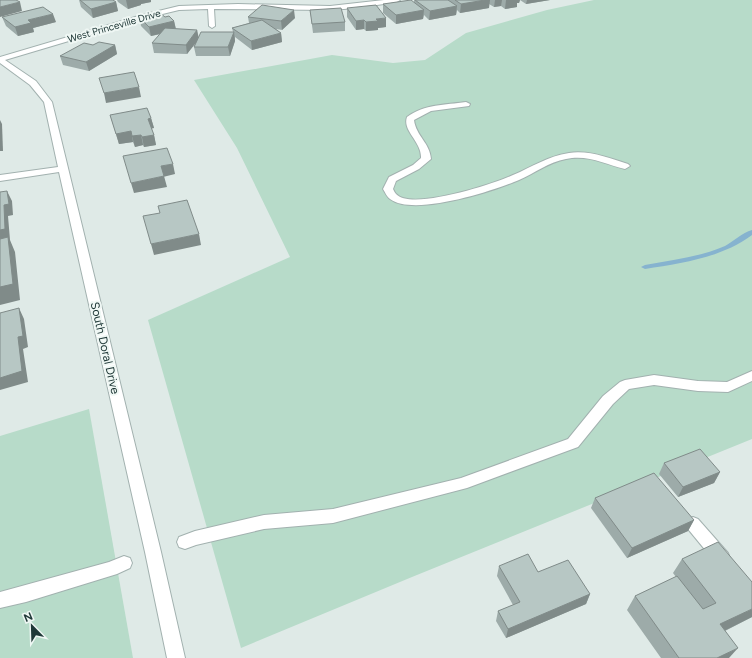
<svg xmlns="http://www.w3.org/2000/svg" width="752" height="658" viewBox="0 0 752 658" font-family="Figtree,sans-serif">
	<rect width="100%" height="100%" fill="#dfeae7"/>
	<g fill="#b7dbc9">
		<path d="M594,0H752V439L412,577L241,648L148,320L290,257L237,148L194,80L332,55L393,63L425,60L466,33L547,10Z"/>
		<path d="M89,409L133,658H0V436Z"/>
	</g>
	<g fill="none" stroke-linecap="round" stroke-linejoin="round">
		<path fill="#86b3cf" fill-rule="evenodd" d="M752,230V235C721,258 682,263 645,269L641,267L645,265C672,260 700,257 725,246C734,241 742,233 752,230Z"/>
		<defs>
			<g id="service">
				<path d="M466,102L470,104L469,106L431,111L414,120C416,136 430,143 431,159L419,169L396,181L393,189C394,191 395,193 396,194C411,211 494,184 513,175C532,167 548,156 569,153C589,150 609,158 628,164L630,166L625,169C605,164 587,154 566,159C549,162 535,173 519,180C493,191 414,217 390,199C387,197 385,192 383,189L389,177L413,165L421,158C422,142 402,131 407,117C425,104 445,105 466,102Z"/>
				<path d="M752,371V381L728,392L698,391L654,385L629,389L613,404L578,447L467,488L333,523L264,529L196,545L185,549L179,547L177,542L179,537L195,531L264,515L333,509L461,478L568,439L603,396L620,382L625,380L654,375L698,381L727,382Z"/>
				<path d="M693,517L698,519L728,553L730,558L728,563L722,565L716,563L688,529L685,524L688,519Z"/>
				<path d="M124,556L130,558L132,563L130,568L117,574L26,602L0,608V592L109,562Z"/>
			</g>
			<path id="minor" d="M384,0H400L397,2L357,8L330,10L214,9L215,26L212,28L209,26L208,9L179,10L146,18L5,60L36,81L52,102L161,552L185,658H167L145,552L59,172L0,181V175L58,167L44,102L30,85L0,63V57L142,15L179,6L238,4L330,6Z"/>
		</defs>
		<use href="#service" stroke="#a2b1af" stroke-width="2"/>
		<use href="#minor" stroke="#a2b1af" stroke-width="2"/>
		<use href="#service" fill="#fff" fill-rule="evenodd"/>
		<use href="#minor" fill="#fff" fill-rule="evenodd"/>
	</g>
	<g fill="#9daba9">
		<path d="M79,0H113L116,2L118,11L93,18L81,7Z"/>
		<path d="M117,0H151V2L141,4V5L128,9L118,2Z"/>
		<path d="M414,0H520L519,3H517V7L505,9L501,6L494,7L489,4V8L460,13L457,10L456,15L429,20L424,15L423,19L396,24L383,13V4L414,3Z"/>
		<path d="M520,0H550L526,4Z"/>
		<path d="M347,8L386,27L378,28V30L366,31L364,29L356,30L347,17Z"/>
		<path d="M310,10L345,22V31L313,33Z"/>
		<path d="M2,17L56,22L33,28L34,32L18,36L6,26Z"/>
		<path d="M139,17H165L174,21L176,29L197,30L198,37L233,32L232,28L249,23L248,17L295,18L282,30L276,29L281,33L282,42L252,50L235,37V41L230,56H196L194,47L195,43L187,54L154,53L152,43L161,34L151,36L141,26Z"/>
		<path d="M93,45H115L117,54L89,71L63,65L60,56Z"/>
		<path d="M110,115L151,118L154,128H151L154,135L156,145L144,147L143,145L135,147L133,142L119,144Z"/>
		<path d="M664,463L720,472L714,483L678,497L659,474Z"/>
		<path d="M595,498L694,520L688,531L627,558L591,508Z"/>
		<path d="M682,559L752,617L725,631L729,658H661L627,610L635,596L676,577L673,573Z"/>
		<path d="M499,566L538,572L590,594L586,604L506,638L496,621L498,611L513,605L497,576Z"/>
	</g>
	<g fill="#808b89">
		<path d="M126,0H151V2L141,4V5L128,9Z"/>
		<path d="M485,0H490L489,8L460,13L461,4Z"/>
		<path d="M495,0H502L501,6L494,7Z"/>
		<path d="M506,0H520L519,3H517V7L505,9Z"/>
		<path d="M527,0H550L526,4Z"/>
		<path d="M20,2L22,11L0,17V7Z"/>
		<path d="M116,2L118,11L93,18L91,9Z"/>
		<path d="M457,6L456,15L429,20L430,11Z"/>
		<path d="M294,10L295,18L282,30L281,21Z"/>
		<path d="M424,10L423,19L396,24V15Z"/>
		<path d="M53,14L56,22L33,28L34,32L18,36L15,27L28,20Z"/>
		<path d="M386,18V27L378,28V30L366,31V22L376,19Z"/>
		<path d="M364,20V29L356,30V21Z"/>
		<path d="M174,21L176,30L151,36L149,27Z"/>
		<path d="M197,30L199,39L187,54L186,45Z"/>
		<path d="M234,32L235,41L230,56L228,47Z"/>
		<path d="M281,33L282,42L252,50L251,41Z"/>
		<path d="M115,45L117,54L89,71L86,62Z"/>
		<path d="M139,87L141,97L106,103L104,93Z"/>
		<path d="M151,118L154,128L150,129L148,119Z"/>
		<path d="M0,120L2,124L3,151H0Z"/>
		<path d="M131,131L133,142L119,144L116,134Z"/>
		<path d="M141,135L143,145L135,147L132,136Z"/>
		<path d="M154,135L156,145L144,147L142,137Z"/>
		<path d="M173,164L175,174L163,177L161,166Z"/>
		<path d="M164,176L167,187L134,193L131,183Z"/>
		<path d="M7,191L12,201L13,215L8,216L10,240L15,252L20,300L0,305V230L4,205Z"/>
		<path d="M199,234L201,245L154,255L151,244Z"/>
		<path d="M19,308L24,319L28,347L23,349L28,382L0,390V378Z"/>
		<path d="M720,472L714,483L678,497L683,487Z"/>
		<path d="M694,520L688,531L627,558L632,548Z"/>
		<path d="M590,594L586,604L506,638L508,629Z"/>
		<path d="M752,609V617L710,638L720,624Z"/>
		<path d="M738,648L729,658H717Z"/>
	</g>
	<g fill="#b7c7c4" stroke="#808b89">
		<path d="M0,0H16L20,2L0,7Z"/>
		<path d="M80,0H113L116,2L91,9Z"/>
		<path d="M411,0L424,10L396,15L383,4Z"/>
		<path d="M415,0H448L457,6L430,11Z"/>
		<path d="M455,0H485L461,4Z"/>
		<path d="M262,5L294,10L281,21L248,17Z"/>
		<path d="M376,5L386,18L376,19L378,21L366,22L364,20L356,21L347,8Z"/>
		<path d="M43,7L53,14L28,20L31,23L15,27L2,17Z"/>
		<path d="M341,8L345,22L312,24L310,10Z"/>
		<path d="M160,13L165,17L169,16L174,21L149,27L139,17Z"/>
		<path d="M262,20L281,33L251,41L232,28Z"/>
		<path d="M165,28L197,30L186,45L152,43Z"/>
		<path d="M201,32H234L228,47H194Z"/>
		<path d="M99,42L115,45L86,62L60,56L84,43L93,45Z"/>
		<path d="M134,72L139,87L104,93L99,78Z"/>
		<path d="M147,108L151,118L148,119L154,135L142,137L141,135L132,136L131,131L116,134L110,115Z"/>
		<path d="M167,148L173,164L161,166L164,176L131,183L123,156Z"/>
		<path d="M7,191L9,204L4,205L5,229L0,230V192Z"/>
		<path d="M187,200L199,234L151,244L143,216L160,213L158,206Z"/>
		<path d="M8,237L13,284L0,287V239Z"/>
		<path d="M19,308L23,336L18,337L22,371L0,378V313Z"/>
		<path d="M700,449L720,472L683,487L664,463Z"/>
		<path d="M654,473L694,520L632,548L595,498Z"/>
		<path d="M718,542L752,582V609L720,624L738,648L717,658H679L635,596L677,576L703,609L716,603L682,559Z"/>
		<path d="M528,554L538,572L568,560L590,594L508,629L498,611L520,602L499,566Z"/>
	</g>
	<g text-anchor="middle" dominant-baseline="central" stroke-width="4" stroke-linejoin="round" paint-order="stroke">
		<g font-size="10" fill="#203938" stroke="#eff7f4">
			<text transform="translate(114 26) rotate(-16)">West Princeville Drive</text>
		</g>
		<g font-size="12" fill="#203938" stroke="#eff7f4">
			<text transform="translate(105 348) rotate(77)">South Doral Drive</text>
		</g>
	</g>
	<g transform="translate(32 626) rotate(337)" stroke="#eff7f4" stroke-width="3" paint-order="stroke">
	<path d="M0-3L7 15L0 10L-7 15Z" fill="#203938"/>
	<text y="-6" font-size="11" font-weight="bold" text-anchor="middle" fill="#203938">N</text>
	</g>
</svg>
